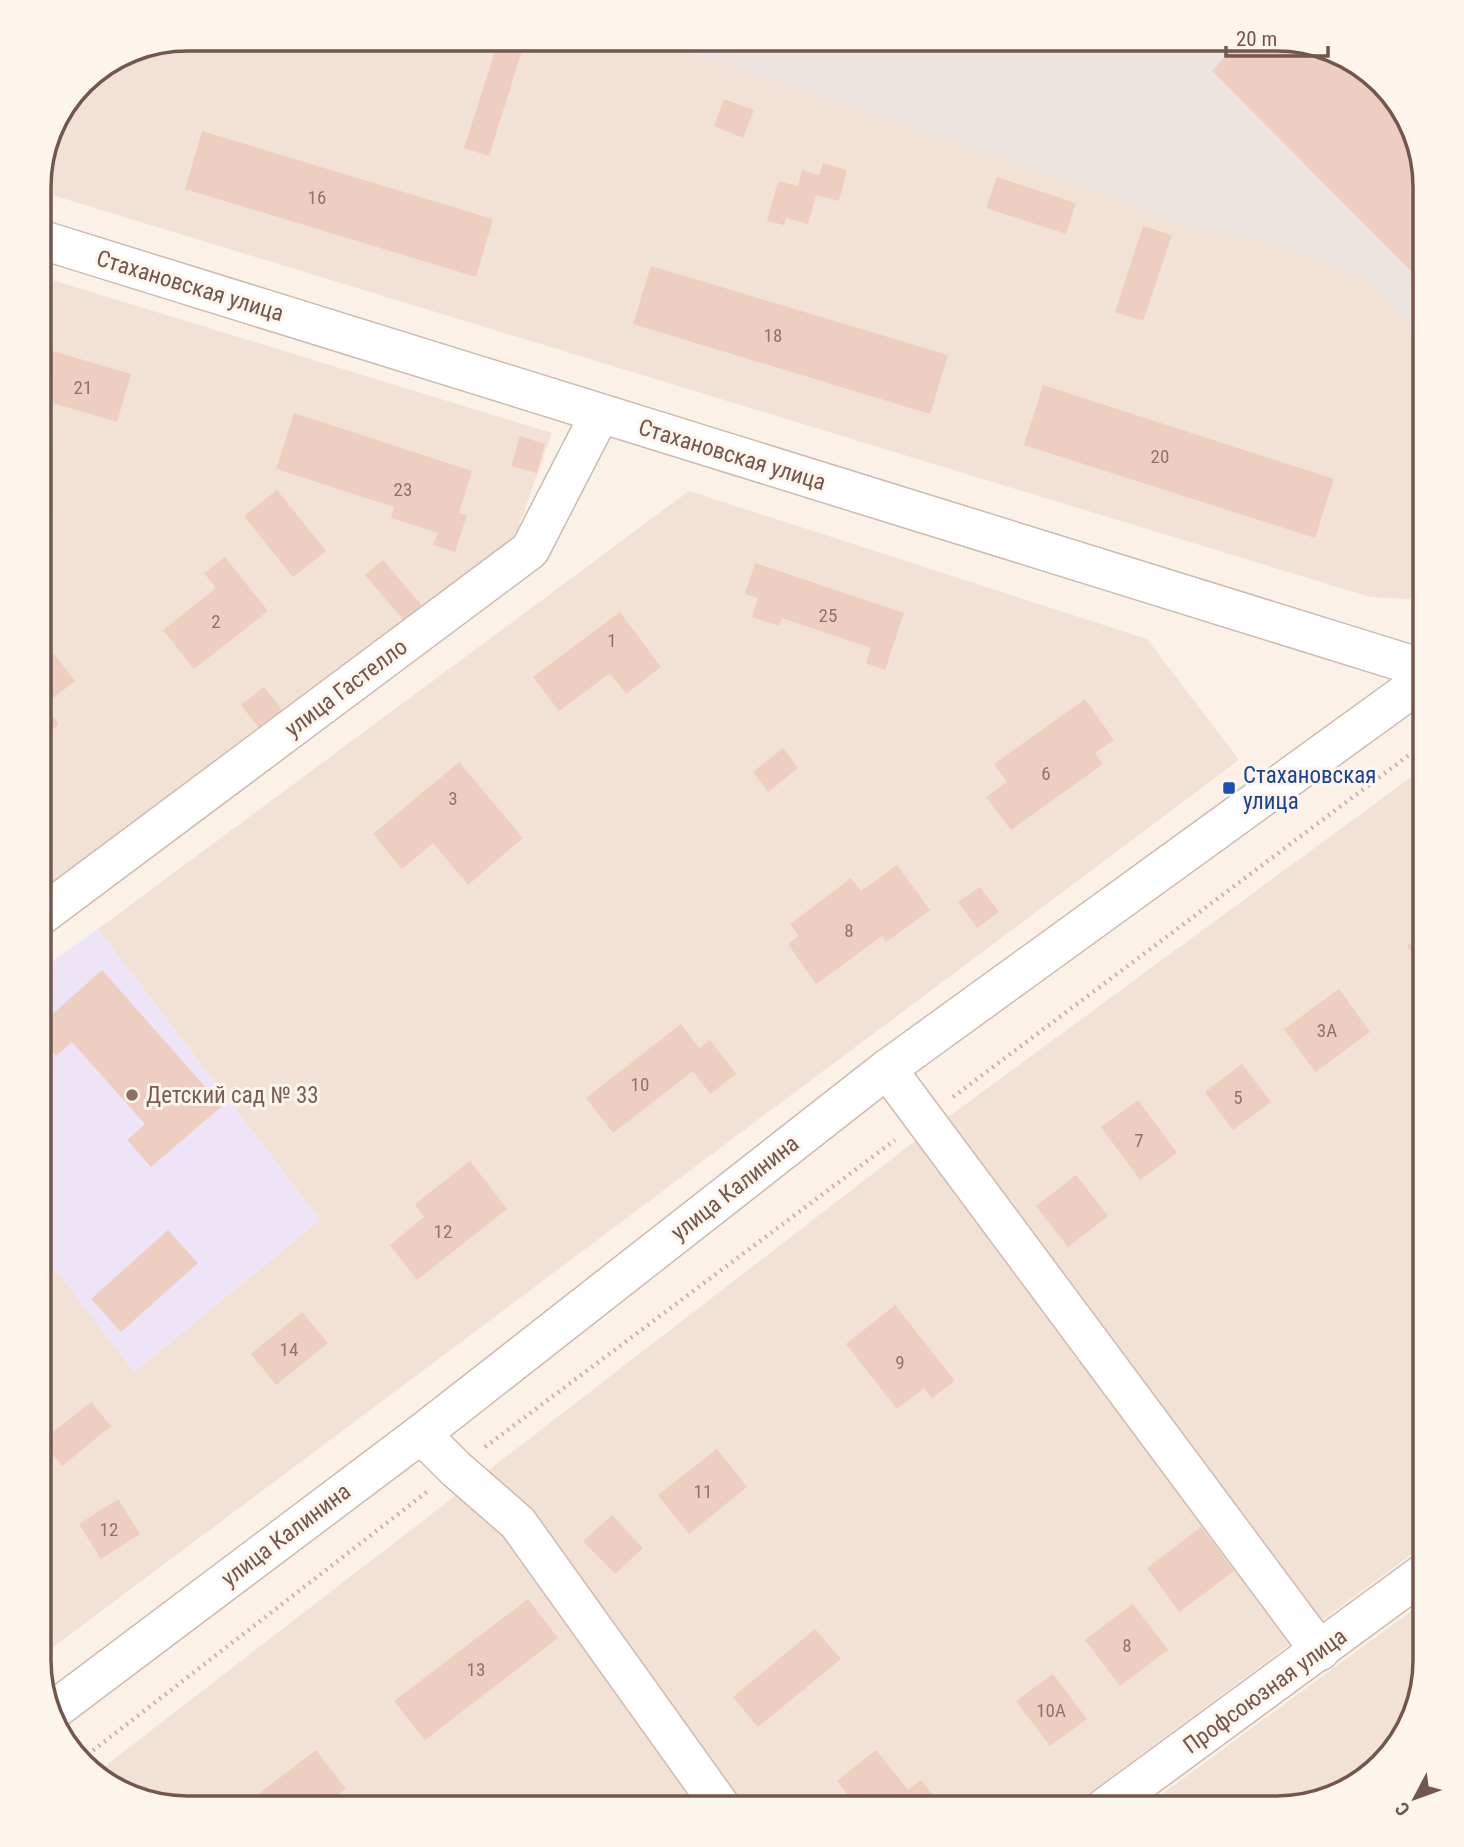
<svg xmlns="http://www.w3.org/2000/svg" width="1464" height="1847" viewBox="0 0 1464 1847" font-family="'Roboto Condensed',sans-serif">
	<rect width="100%" height="100%" fill="#fbf1e7"/>
	<g fill="#f2e2d6">
		<path d="M187,39H651L1026,166L1187,226L1283,247L1366,279L1425,345V600L1370,597L39,191V177L54,121L89,76L131,50Z"/>
		<path d="M39,276L552,433L511,548L39,901Z"/>
		<path d="M689,491L1147,639L1239,760L40,1657L39,1252L41,1250L134,1372L320,1220L98,929Z"/>
		<path d="M1425,767V1544L1069,1808H187L113,1789L96,1773L910,1145Z"/>
		<path d="M1425,1601V1660L1406,1734L1360,1783L1277,1808H1143Z"/>
	</g>
	<path fill="#ece4e0" d="M651,39H1286L1351,58L1400,104L1425,187V345L1366,279L1283,247L1187,226L1026,166Z"/>
	<path fill="#eee4f7" d="M98,929L320,1220L134,1372L41,1251L39,1252V971Z"/>
	<g fill="#eecec1">
		<path d="M433,39H465L462,49Z"/>
		<path d="M499,39L525,41L489,156L464,148Z"/>
		<path d="M1214,39H1286L1351,58L1400,104L1426,187L1425,285L1212,71L1235,45Z"/>
		<path d="M724,99L754,110L743,138L714,126Z"/>
		<path d="M202,131L493,219L476,277L185,189Z"/>
		<path d="M823,163L847,170L839,201L816,195L808,224L786,218L784,225L767,221L778,181L798,186L802,170L819,175Z"/>
		<path d="M997,177L1076,203L1066,234L986,208Z"/>
		<path d="M1143,226L1172,235L1143,321L1115,312Z"/>
		<path d="M651,266L948,355L930,414L633,324Z"/>
		<path d="M39,347L131,374L117,422L39,399Z"/>
		<path d="M1043,385L1334,479L1315,538L1024,445Z"/>
		<path d="M294,413L472,471L459,513L467,515L455,552L433,545L438,533L391,518L394,507L276,469Z"/>
		<path d="M520,436L545,444L537,473L511,466Z"/>
		<path d="M277,490L326,551L293,577L244,516Z"/>
		<path d="M225,557L268,611L194,669L163,630L216,588L204,573Z"/>
		<path d="M383,560L424,608L407,624L365,575Z"/>
		<path d="M755,563L904,613L885,670L866,663L871,648L782,618L779,626L752,617L758,598L745,594Z"/>
		<path d="M620,612L661,667L626,694L610,673L559,711L533,677Z"/>
		<path d="M54,654L75,681L44,705L59,724L39,740V666Z"/>
		<path d="M264,687L288,717L265,736L241,705Z"/>
		<path d="M1085,699L1114,740L1095,753L1103,764L1011,830L986,797L1007,782L994,764Z"/>
		<path d="M783,748L798,768L768,792L753,772Z"/>
		<path d="M459,762L523,838L468,885L433,843L402,869L373,834Z"/>
		<path d="M897,865L930,910L886,942L882,936L816,984L788,944L799,936L790,924L851,878L861,891Z"/>
		<path d="M980,887L999,912L977,928L958,902Z"/>
		<path d="M1425,931V969L1407,946Z"/>
		<path d="M102,970L222,1106L151,1167L127,1140L145,1124L72,1042L56,1056L39,1037V1026Z"/>
		<path d="M1339,989L1370,1032L1315,1072L1284,1029Z"/>
		<path d="M681,1024L699,1048L710,1040L736,1074L710,1094L693,1071L613,1133L586,1098Z"/>
		<path d="M1242,1064L1271,1102L1233,1130L1205,1092Z"/>
		<path d="M1138,1100L1177,1153L1140,1180L1101,1127Z"/>
		<path d="M470,1161L507,1209L417,1280L390,1245L424,1217L415,1204Z"/>
		<path d="M1076,1175L1108,1216L1068,1247L1036,1206Z"/>
		<path d="M168,1230L198,1263L121,1332L91,1299Z"/>
		<path d="M895,1305L955,1381L932,1398L924,1388L897,1409L846,1344Z"/>
		<path d="M302,1312L328,1343L276,1385L251,1354Z"/>
		<path d="M91,1402L111,1426L62,1466L42,1441Z"/>
		<path d="M717,1449L747,1487L689,1534L658,1495Z"/>
		<path d="M118,1499L140,1534L101,1559L79,1524Z"/>
		<path d="M612,1515L643,1548L615,1574L583,1541Z"/>
		<path d="M1201,1527L1234,1571L1179,1612L1147,1568Z"/>
		<path d="M528,1599L558,1638L425,1740L394,1701Z"/>
		<path d="M1133,1604L1168,1650L1120,1686L1085,1640Z"/>
		<path d="M815,1629L841,1659L758,1727L733,1697Z"/>
		<path d="M1053,1674L1087,1719L1050,1746L1016,1701Z"/>
		<path d="M316,1750L346,1789L320,1808H240Z"/>
		<path d="M876,1750L908,1790L921,1780L943,1808H858L837,1781Z"/>
	</g>
	<g fill="none" stroke-linecap="round" stroke-linejoin="round">
		<defs>
			<g id="minor">
				<path d="M39,239L1425,669"/>
				<path d="M39,917L530,550L600,414"/>
				<path d="M887,1069L1320,1651"/>
				<path d="M421,1434L456,1469L518,1523L722,1808"/>
				<path d="M54,1710L421,1434L887,1069L1425,679"/>
				<path d="M1104,1808L1425,1572"/>
			</g>
		</defs>
		<use href="#minor" stroke="#cebab1" stroke-width="41"/>
		<g stroke="#d3b1a4" stroke-width="4.5" stroke-dasharray="2 5" stroke-linecap="butt">
			<path d="M953,1097L1425,743"/>
			<path d="M485,1447L895,1140"/>
			<path d="M82,1759L428,1491"/>
		</g>
		<use href="#minor" stroke="#fff" stroke-width="38"/>
	</g>
	<rect fill="#1a4fb4" stroke="#fef5ed" stroke-width="2.5" x="1222" y="781" width="14" height="14" rx="3.5"/>
	<circle fill="#8d6e63" stroke="#fef5ed" stroke-width="2.5" cx="132" cy="1095" r="7"/>
	<g text-anchor="middle" dominant-baseline="central" stroke-width="6" stroke-linejoin="round" paint-order="stroke">
		<g font-size="19" fill="#92746a">
			<text x="317" y="197">16</text>
			<text x="773" y="335">18</text>
			<text x="83" y="387">21</text>
			<text x="1160" y="456">20</text>
			<text x="403" y="489">23</text>
			<text x="828" y="615">25</text>
			<text x="216" y="621">2</text>
			<text x="612" y="640">1</text>
			<text x="1046" y="773">6</text>
			<text x="453" y="798">3</text>
			<text x="849" y="930">8</text>
			<text x="1327" y="1030">3А</text>
			<text x="640" y="1084">10</text>
			<text x="1238" y="1097">5</text>
			<text x="1139" y="1140">7</text>
			<text x="443" y="1231">12</text>
			<text x="289" y="1349">14</text>
			<text x="900" y="1362">9</text>
			<text x="703" y="1491">11</text>
			<text x="109" y="1529">12</text>
			<text x="1127" y="1645">8</text>
			<text x="476" y="1669">13</text>
			<text x="1051" y="1710">10А</text>
		</g>
		<g font-size="23" fill="#73564d" stroke="#fef5ed">
			<text transform="translate(190 286) rotate(17)">Стахановская улица</text>
			<text transform="translate(732 455) rotate(17)">Стахановская улица</text>
			<text transform="translate(346 688) rotate(-37)">улица Гастелло</text>
			<text transform="translate(735 1188) rotate(-38)">улица Калинина</text>
			<text transform="translate(286 1535) rotate(-37)">улица Калинина</text>
			<text transform="translate(1265 1691) rotate(-36)">Профсоюзная улица</text>
		</g>
		<g font-size="23" fill="#164399" stroke="#fef5ed" text-anchor="start">
			<text x="1243" y="775">Стахановская<tspan x="1243" dy="26">улица</tspan></text>
		</g>
		<g font-size="23" fill="#785e54" stroke="#fef5ed" text-anchor="start">
			<text x="146" y="1095">Детский сад № 33</text>
		</g>
	</g>
	<path d="M0 0H1464V1847H0ZM187 51H1277A136 136 0 0 1 1413 187V1660A136 136 0 0 1 1277 1796H187A136 136 0 0 1 51 1660V187A136 136 0 0 1 187 51Z" fill="#fef5ed" fill-rule="evenodd"/>
	<path fill="none" stroke="#73564d" stroke-width="3.5" d="M187 51H1277A136 136 0 0 1 1413 187V1660A136 136 0 0 1 1277 1796H187A136 136 0 0 1 51 1660V187A136 136 0 0 1 187 51Z"/>
	<g transform="translate(1415 1798) rotate(229)" stroke="#fef5ed" stroke-width="5" paint-order="stroke">
	<path d="M0-5L12 26L0 18L-12 26Z" fill="#73564d"/>
	<text y="-10" font-size="19" font-weight="bold" text-anchor="middle" fill="#73564d">С</text>
	</g>
	<path d="M1226 46v10h102v-10" fill="none" stroke="#73564d" stroke-width="3.5"/>
	<text x="1236" y="46" font-size="21" fill="#73564d" stroke="#fef5ed" stroke-width="5" paint-order="stroke">20 m</text>
</svg>
